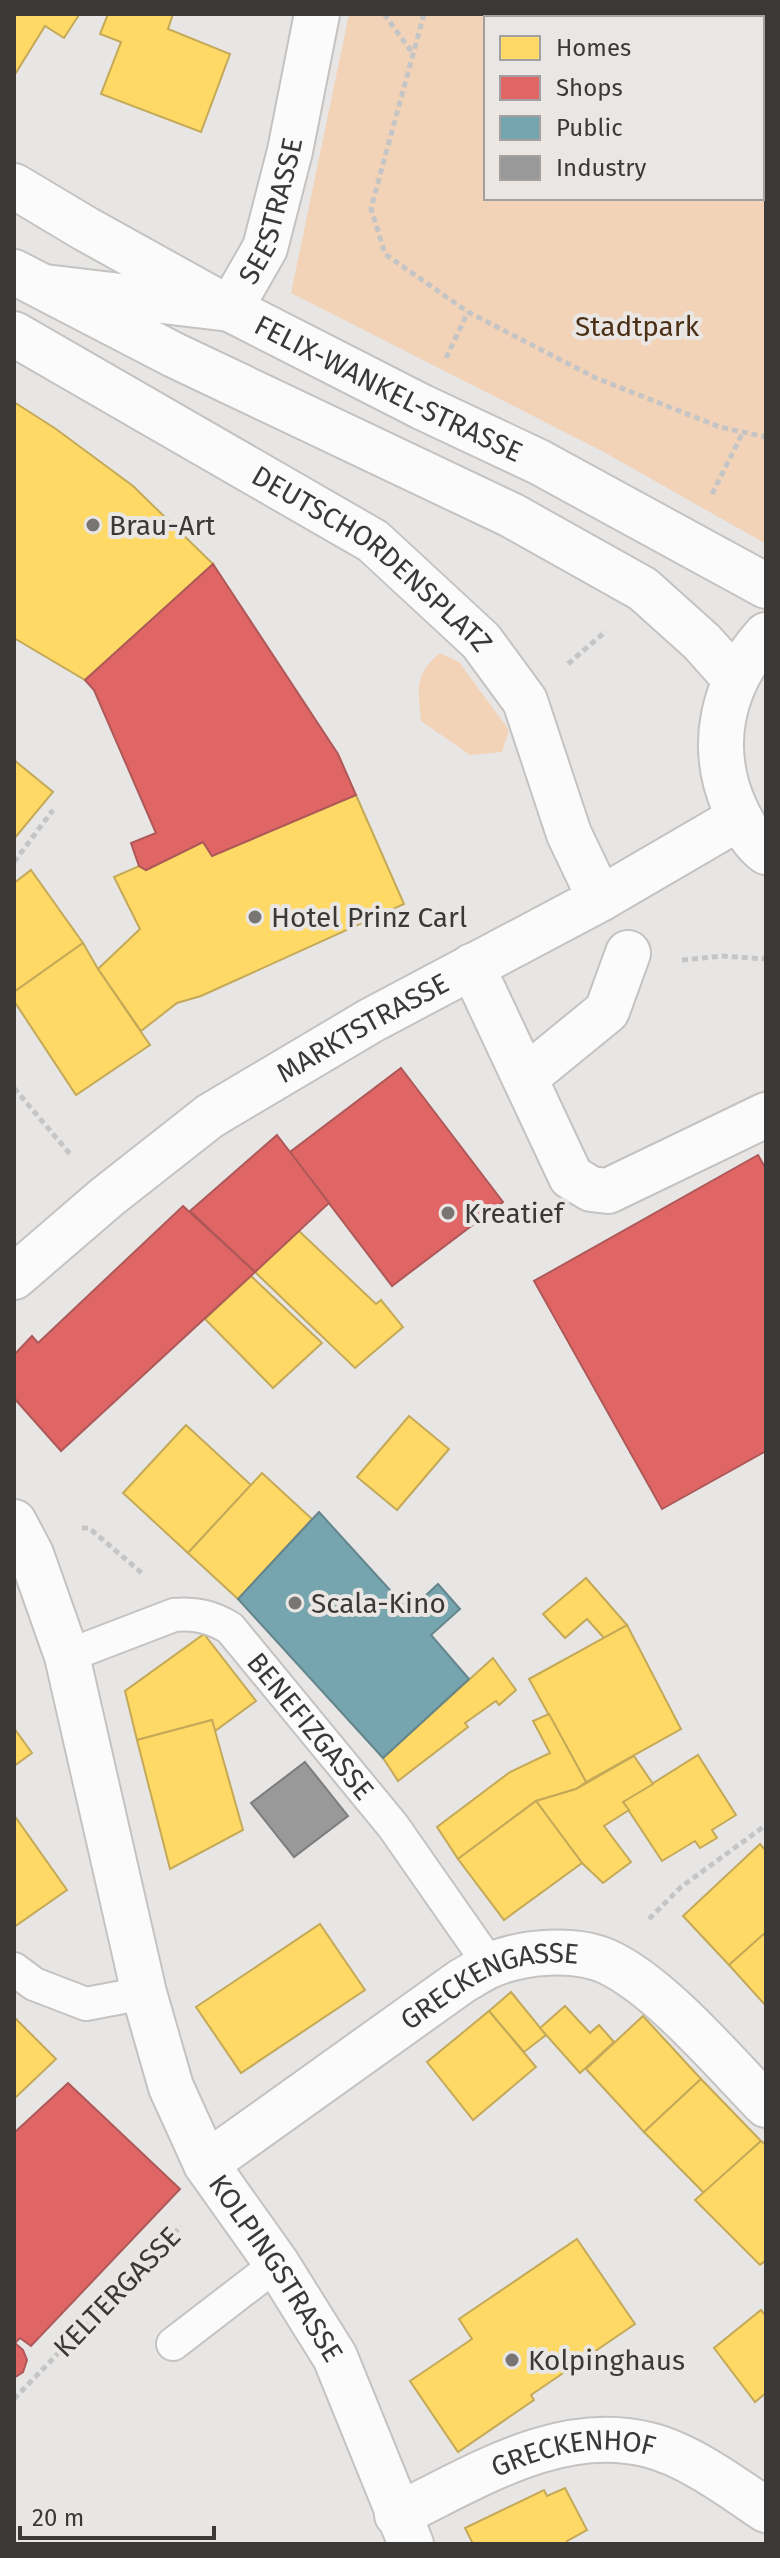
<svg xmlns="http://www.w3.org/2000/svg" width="780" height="2558" viewBox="0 0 780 2558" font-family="'Fira Sans',sans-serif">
	<rect width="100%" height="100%" fill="#e8e6e5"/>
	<g fill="#f2d3b8" fill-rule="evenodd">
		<path d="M349,14H766V544L602,451L291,293ZM486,18H762V198H486Z"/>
		<path d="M440,653L459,662L509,730L502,752L470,755L421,721C418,689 414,674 440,653Z"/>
	</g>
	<g fill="#ffd966" stroke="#c4a958" stroke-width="2">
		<path d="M14,14H77L79,15L64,38L45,26L14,76Z"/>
		<path d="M108,14H173L168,29L230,54L201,132L101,94L121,42L100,34Z"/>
		<path d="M14,402L56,429L133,486L213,564L85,680L14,638Z"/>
		<path d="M14,760L53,792L14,839Z"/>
		<path d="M356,795L404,904L201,996L177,1003L141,1031L98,969L140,929L114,877L139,866L146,870L203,842L212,856Z"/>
		<path d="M31,870L83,943L14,992V883Z"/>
		<path d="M83,943L98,969L150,1045L76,1095L14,1001V992Z"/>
		<path d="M299,1231L376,1304L381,1300L403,1327L355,1368L255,1272Z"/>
		<path d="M251,1276L322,1343L273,1388L205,1319Z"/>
		<path d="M409,1416L449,1449L397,1510L357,1477Z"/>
		<path d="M186,1425L251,1485L188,1553L123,1493Z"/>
		<path d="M262,1473L312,1519L238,1599L188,1553Z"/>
		<path d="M586,1578L627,1625L604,1638L587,1619L565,1638L543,1614Z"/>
		<path d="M627,1625L681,1729L586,1782L529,1679Z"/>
		<path d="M204,1634L256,1701L215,1731L212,1720L137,1740L125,1691Z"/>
		<path d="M493,1658L516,1690L499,1705L496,1701L465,1723L468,1727L398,1781L383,1758Z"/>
		<path d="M549,1714L586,1782L576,1789L536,1801L458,1859L437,1827L510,1772L550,1753L533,1721Z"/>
		<path d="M212,1720L243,1830L170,1869L137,1740Z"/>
		<path d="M14,1728L32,1753L14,1766Z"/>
		<path d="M698,1755L736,1815L712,1830L717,1838L700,1848L695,1841L662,1861L623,1802Z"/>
		<path d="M634,1756L653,1784L623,1802L629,1810L604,1826L631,1862L603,1883L582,1863L536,1801L576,1789Z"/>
		<path d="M536,1801L582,1863L504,1920L458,1859Z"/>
		<path d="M14,1815L67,1890L14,1927Z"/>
		<path d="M760,1844L766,1851V1932L729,1965L683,1916Z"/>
		<path d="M320,1924L365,1990L241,2073L196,2007Z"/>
		<path d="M766,1932V2006L729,1965Z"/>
		<path d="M511,1992L546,2035L524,2052L489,2011Z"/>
		<path d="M565,2006L590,2033L599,2025L614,2042L580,2073L540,2028Z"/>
		<path d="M489,2011L536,2067L473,2120L427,2062Z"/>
		<path d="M643,2016L701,2079L644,2132L586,2069Z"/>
		<path d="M14,2017L56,2059L14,2099Z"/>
		<path d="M701,2079L761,2141L704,2193L644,2132Z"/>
		<path d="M761,2141L766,2145V2260L760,2265L695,2200Z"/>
		<path d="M577,2239L635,2324L531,2395L534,2400L458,2452L410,2381L472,2339L459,2319Z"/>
		<path d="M761,2310L766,2316V2393L755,2402L714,2348Z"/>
		<path d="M565,2488L587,2530L567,2541L569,2544H473L465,2528L544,2490L547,2496Z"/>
	</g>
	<g fill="#e06666" stroke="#ae5858" stroke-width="2">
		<path d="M213,564L338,754L356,795L212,856L203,842L146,870L139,866L131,843L156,833L94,690L85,680Z"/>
		<path d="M401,1068L503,1202L392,1286L290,1152Z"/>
		<path d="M277,1135L329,1203L255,1272L190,1211Z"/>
		<path d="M758,1155L766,1169V1451L662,1509L534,1281Z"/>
		<path d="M183,1206L255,1272L61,1451L14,1398V1355L32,1336L38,1343Z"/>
		<path d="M68,2083L180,2189L31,2346L20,2338L15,2343L23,2350L27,2360L23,2372L14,2378V2133Z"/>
	</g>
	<path fill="#76a5af" stroke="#64858b" stroke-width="2" d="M319,1512L409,1611L438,1584L460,1609L431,1635L469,1679L383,1758L238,1599Z"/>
	<path fill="#999" stroke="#7c7c7c" stroke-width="2" d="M305,1762L348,1816L294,1857L251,1803Z"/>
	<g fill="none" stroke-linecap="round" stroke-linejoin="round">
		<defs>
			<g id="lane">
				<path id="s1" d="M67,1656L174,1615C196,1613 212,1617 230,1628L393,1826L490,1965"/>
				<path d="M14,1969L34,1984L86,2004L144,1993"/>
				<path d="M173,2344L277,2264"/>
			</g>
			<g id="street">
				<path id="s2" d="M45,287L230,309L265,248L290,151L317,14"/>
				<path id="s3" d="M14,334L373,541L481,641L525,701L569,834L600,899"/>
				<path d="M472,966L571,1177L591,1189L608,1191L766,1115"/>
				<path d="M525,1078L607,1011L628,953"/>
				<path id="s4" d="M14,1522L31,1554L67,1656L144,1993L171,2087L206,2164L277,2264L335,2357L411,2544"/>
				<path id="s5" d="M206,2164L462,1981C471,1976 480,1970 489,1966C522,1951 575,1947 608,1962C661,1987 724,2062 766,2105"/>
				<path id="s6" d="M397,2515C475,2478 559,2422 649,2445C689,2455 732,2487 766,2510"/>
			</g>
			<g id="secondary">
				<path id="s7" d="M14,186L86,229L230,309L422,407L539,462L766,586"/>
				<path d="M14,272L174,355L511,515L643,589L702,642L735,679"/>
				<path d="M766,635C722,684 708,745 734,806C741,822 752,841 766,852"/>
				<path id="s8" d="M14,1277L107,1197L210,1116L370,1021L600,899L739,818"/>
			</g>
		</defs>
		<use href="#lane" stroke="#c4c3c2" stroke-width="36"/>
		<use href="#street" stroke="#c4c3c2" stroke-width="48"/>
		<use href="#secondary" stroke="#c4c3c2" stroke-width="48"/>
		<g stroke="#c5c5c5" stroke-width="5" stroke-dasharray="6 4" stroke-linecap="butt">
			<path d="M384,14L411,51"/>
			<path d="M424,14L371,208L385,254L468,312L596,378L720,427L766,437"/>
			<path d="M446,358L468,312"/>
			<path d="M712,494L743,432"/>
			<path d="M568,664L606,631"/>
			<path d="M14,862L53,810"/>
			<path d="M682,960L722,956L766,959"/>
			<path d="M14,1088L70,1154"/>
			<path d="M82,1528H89L143,1574"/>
			<path d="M649,1919L681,1887L766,1825"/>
			<path d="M14,2399L181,2226"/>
		</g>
		<use href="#lane" stroke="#fcfbfb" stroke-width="32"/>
		<use href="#street" stroke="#fcfbfb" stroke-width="44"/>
		<use href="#secondary" stroke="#fcfbfb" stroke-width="44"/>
	</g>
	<g fill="#777675" stroke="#e9e6e4" stroke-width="3">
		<circle cx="93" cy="525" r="8"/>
		<circle cx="255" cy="917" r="8"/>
		<circle cx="448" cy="1213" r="8"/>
		<circle cx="295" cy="1603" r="8"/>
		<circle cx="512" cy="2360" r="8"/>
	</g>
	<g text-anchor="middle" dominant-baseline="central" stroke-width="8" stroke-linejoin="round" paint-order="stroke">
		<g font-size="28" fill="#3a3938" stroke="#e9e6e4">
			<text stroke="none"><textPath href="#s2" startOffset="294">SEESTRASSE</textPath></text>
			<text stroke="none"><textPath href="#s7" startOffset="426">FELIX-WANKEL-STRASSE</textPath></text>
			<text stroke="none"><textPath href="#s3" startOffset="424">DEUTSCHORDENSPLATZ</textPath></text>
			<text stroke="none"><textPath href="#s8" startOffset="430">MARKTSTRASSE</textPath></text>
			<text stroke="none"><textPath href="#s1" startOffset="300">BENEFIZGASSE</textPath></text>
			<text stroke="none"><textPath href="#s5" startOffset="340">GRECKENGASSE</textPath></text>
			<text stroke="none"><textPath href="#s4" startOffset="798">KOLPINGSTRASSE</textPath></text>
			<text transform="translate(117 2292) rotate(-46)">KELTERGASSE</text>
			<text stroke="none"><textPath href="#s6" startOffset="190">GRECKENHOF</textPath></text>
		</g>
		<g font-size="28" fill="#4b3015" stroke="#e9e6e4">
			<text x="637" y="326">Stadtpark</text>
		</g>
		<g font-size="28" fill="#3a3938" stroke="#e9e6e4" text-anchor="start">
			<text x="109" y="525">Brau-Art</text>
			<text x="271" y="917">Hotel Prinz Carl</text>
			<text x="464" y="1213">Kreatief</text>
			<text x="311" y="1603">Scala-Kino</text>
			<text x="528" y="2360">Kolpinghaus</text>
		</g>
	</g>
	<rect width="780" height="2558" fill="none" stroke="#3a3938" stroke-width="32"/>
	<rect x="484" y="16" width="280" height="184" fill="#e9e6e4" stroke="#a3a19f" stroke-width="2"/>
	<rect x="500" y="36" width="40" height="24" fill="#ffd966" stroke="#a3a19f" stroke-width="2"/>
	<text x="556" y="56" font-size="24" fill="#3a3938">Homes</text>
	<rect x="500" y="76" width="40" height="24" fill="#e06666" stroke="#a3a19f" stroke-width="2"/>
	<text x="556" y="96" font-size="24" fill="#3a3938">Shops</text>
	<rect x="500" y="116" width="40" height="24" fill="#76a5af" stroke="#a3a19f" stroke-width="2"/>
	<text x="556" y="136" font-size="24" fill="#3a3938">Public</text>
	<rect x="500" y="156" width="40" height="24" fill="#999999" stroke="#a3a19f" stroke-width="2"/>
	<text x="556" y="176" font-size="24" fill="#3a3938">Industry</text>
	<path d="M20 2526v12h194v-12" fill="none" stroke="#3a3938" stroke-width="4"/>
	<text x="32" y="2526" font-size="24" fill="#3a3938" stroke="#e9e6e4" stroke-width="6" paint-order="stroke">20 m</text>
</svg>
